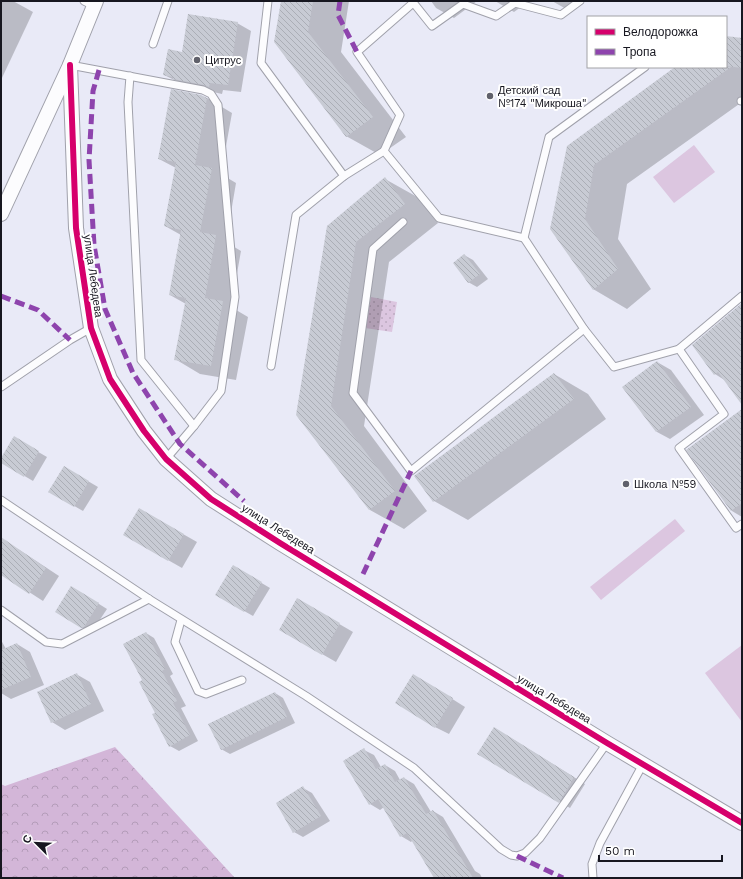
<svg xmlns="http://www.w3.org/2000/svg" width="743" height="879" viewBox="0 0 743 879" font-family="'Work Sans',sans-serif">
	<defs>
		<pattern id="forest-crowns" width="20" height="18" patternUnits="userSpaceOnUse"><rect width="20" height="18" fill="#d3b6d8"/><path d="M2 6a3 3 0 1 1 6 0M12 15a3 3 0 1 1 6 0" fill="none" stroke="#b49cb9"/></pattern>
		<pattern id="park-dots" width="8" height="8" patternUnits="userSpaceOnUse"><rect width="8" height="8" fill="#dcc6e0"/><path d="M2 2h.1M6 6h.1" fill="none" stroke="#bca9c0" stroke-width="1.8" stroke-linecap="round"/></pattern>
		<pattern id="building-back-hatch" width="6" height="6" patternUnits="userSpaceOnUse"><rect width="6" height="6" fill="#c8cbd4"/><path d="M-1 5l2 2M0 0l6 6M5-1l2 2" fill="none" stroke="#abaeb6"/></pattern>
	</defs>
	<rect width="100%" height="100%" fill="#e9eaf7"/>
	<path fill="url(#forest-crowns)" d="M115,747L235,878H1V784L5,786Z"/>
	<path fill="url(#park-dots)" d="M371,297L397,302L392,332L365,328Z"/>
	<g fill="#dcc6e0">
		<path d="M694,145L715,172L674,203L653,177Z"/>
		<path d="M675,519L685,531L601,600L590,587Z"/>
		<path d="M742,645V722L705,673Z"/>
	</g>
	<g fill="#0003">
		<path d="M1,1H13L33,12L1,80Z"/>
		<path d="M282,1H349L341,52L406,137L380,155L346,136Z"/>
		<path d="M431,1H477L454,18L436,8Z"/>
		<path d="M495,1H529L514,12Z"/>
		<path d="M552,1H581L568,10Z"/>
		<path d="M237,23L251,31L241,92L223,90L222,94L187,86L164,75L183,53Z"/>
		<path d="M726,37L742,39V102L627,184L618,239L651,289L627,309L593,289L568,146L676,67H726Z"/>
		<path d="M207,98L232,113L221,174L236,183L226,242L241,251L231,307L248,317L236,380L200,374L175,359L186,304L170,295L181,235L165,226L176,168L159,159Z"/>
		<path d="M385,179L419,198L438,223L389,262L364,426L427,511L404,529L370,510L297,415L328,226Z"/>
		<path d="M464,255L473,260L488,279L477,287L468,282Z"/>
		<path d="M742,304V403L726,381L715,374Z"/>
		<path d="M657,362L671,370L704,415L670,439L657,432L624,387Z"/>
		<path d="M554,374L588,394L606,419L468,520L434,501Z"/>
		<path d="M742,410V517L732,511L688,450Z"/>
		<path d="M14,438L47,457L33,481L1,462V460Z"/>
		<path d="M64,467L98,487L83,511L50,492Z"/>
		<path d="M139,509L197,542L182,568L124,535Z"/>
		<path d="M1,546L18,549L59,576L43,601L1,574Z"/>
		<path d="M233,566L270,588L253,616L216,595Z"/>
		<path d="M80,592L107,609L91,633L82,628Z"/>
		<path d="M298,600L353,632L336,662L280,630Z"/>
		<path d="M146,633L154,638L173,674L170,676L186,706L181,708L198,741L179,751L170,746L144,680Z"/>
		<path d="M1,640L6,649L17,644L30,652L44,685L11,699L1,693Z"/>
		<path d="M76,674L90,682L104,711L65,730L52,722Z"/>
		<path d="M427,683L465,707L449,734L435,727Z"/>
		<path d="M275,693L283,698L295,723L230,754L221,749Z"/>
		<path d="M506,735L585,784L570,808L478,754Z"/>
		<path d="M364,750L374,755L381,767L385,765L395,771L400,780L404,778L414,784L431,812L433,811L443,817L475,871L480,874L482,878H439L413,840L411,842L401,836L384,807L380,810L370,804Z"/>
		<path d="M303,788L312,793L330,821L303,837L294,832Z"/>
	</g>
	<g fill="url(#building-back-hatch)">
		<path d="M281,1H313L308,32L373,117L346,137L274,42Z"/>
		<path d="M188,14L238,22L228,85L210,83L209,87L204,85L173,79V77L163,75L168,49L182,52Z"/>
		<path d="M726,36L742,38V68L726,66Z"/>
		<path d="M675,67H731L594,165L585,219L618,269L593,290L550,229L567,146Z"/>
		<path d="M171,89L201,95L207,98L195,165L212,168L200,232L216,235L205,298L223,301L211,366L174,360L186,298L169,295L181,230L164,226L176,162L158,159Z"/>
		<path d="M385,177L405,204L356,242L331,406L395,491L369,510L296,415L327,226Z"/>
		<path d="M464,254L480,274L468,283L453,263Z"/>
		<path d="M742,303V405L718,372L714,375L692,345Z"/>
		<path d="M657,361L691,407L656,432L622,387Z"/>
		<path d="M554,373L574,399L433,502L414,476Z"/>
		<path d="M742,409V503L731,511L686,450Z"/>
		<path d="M14,436L39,451L24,477L1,463V458Z"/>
		<path d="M64,466L89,481L74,507L48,492Z"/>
		<path d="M139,508L184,534L168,561L123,535Z"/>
		<path d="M1,537L46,568L29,594L1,575Z"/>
		<path d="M233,565L262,582L244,612L215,595Z"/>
		<path d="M71,586L99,603L84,627L81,628L55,612Z"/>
		<path d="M297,598L340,623L322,655L279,630Z"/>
		<path d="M146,632L165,669L162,671L177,701L173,703L190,735L169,747L152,714L155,713L139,682L142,680L123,644Z"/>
		<path d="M17,643L31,677L1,690V650Z"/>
		<path d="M77,673L91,704L51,723L37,692Z"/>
		<path d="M413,674L453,698L435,728L395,703Z"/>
		<path d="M275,692L287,717L221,750L208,724Z"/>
		<path d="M494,727L574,777L559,803L477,754Z"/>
		<path d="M364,748L376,769L385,764L395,782L404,777L426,814L433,810L473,878H434L407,833L400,837L378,799L369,805L343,761Z"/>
		<path d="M303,786L321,816L293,833L276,803Z"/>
	</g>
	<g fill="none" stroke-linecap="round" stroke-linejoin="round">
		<defs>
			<g id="service">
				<path d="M84,1L94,6"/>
				<path d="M268,1L261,63L344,176"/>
				<path d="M412,1L432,26L463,4L496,16L515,3L561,15L580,1"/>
				<path d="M153,44L168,1"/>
				<path d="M70,65L203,90L211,94L218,105L235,297L221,391L194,426L166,459"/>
				<path d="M130,76L128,102L141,360L194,426"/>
				<path d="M741,101H742"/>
				<path d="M384,151L400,115L357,52L413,3"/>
				<path d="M403,222L373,249L353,393L411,471L584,329L524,238L549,137L645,67"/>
				<path d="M584,329L614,367L679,349L742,296"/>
				<path d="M679,349L724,414L679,448L736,528L742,524"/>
				<path d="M271,366L296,215L344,176L384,151L439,218L524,238"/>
				<path d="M1,387L70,340L91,328"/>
				<path d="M1,500L149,599L306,696L414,768L501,849L511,855L517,856L525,853L540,838L607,743"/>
				<path d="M1,610L46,642L62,644L149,599"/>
				<path d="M181,620L175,642L198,691L206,694L242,680"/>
				<path d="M593,878L592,864L600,843L643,764"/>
			</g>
			<g id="minor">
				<path d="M70,65L76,228L91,328L110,379L144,431L166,459L211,499L280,543L607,743L742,823"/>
				<path d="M1,214L70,65L96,1"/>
			</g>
		</defs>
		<use href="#service" stroke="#a0a1ab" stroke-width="9"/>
		<use href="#minor" stroke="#a0a1ab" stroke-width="16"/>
		<use href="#service" stroke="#fcfcfe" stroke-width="7"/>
		<use href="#minor" stroke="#fcfcfe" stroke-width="14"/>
		<g stroke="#8e44ad" stroke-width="5" stroke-dasharray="10 5" stroke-linecap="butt">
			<path d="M340,1L338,15L357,52"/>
			<path d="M99,70L93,91L89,160L94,245L105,309L133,373L180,444L244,501"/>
			<path d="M1,296L38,310L70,340"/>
			<path d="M363,574L411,471"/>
			<path d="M517,856L563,878"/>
		</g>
		<defs>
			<path id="cycleway" d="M70,65L76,228L91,328L110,379L144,431L166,459L211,499L280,543L607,743L742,823"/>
		</defs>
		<use href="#cycleway" stroke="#fff" stroke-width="8"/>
		<use href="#cycleway" stroke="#d6006c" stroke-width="6"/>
	</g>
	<g fill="#60616b" stroke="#fff" stroke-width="1.5">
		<circle cx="197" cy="60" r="4"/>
		<circle cx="490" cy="96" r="4"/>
		<circle cx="626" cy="484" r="4"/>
	</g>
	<g text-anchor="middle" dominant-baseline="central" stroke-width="4" stroke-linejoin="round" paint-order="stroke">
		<g font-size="11" fill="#171720" stroke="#fff" text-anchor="start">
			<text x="205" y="60">Цитрус</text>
			<text x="498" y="90">Детский сад<tspan x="498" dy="13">№174 "Микроша"</tspan></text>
			<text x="634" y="484">Школа №59</text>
		</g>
		<g font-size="11" fill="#171720" stroke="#fff">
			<text transform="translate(93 276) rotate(82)">улица Лебедева</text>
			<text transform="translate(278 529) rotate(32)">улица Лебедева</text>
			<text transform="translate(554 699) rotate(31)">улица Лебедева</text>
		</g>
	</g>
	<rect width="743" height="879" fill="none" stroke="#171720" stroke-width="4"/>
	<rect x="587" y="16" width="140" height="52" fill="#ffffff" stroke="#a2a2a6"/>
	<rect x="595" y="29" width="20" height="6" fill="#d6006c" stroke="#a2a2a6"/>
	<text x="623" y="36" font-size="12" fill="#171720">Велодорожка</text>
	<rect x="595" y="49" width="20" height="6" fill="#8e44ad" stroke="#a2a2a6"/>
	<text x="623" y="56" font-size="12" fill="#171720">Тропа</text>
	<g transform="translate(36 843) rotate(294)" stroke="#ffffff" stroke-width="3" paint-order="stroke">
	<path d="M0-3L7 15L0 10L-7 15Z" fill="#171720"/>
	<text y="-6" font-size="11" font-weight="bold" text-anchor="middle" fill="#171720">С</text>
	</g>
	<path d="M599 855v6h123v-6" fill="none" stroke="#171720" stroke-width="2"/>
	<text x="605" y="855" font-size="12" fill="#171720" stroke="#ffffff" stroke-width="3" paint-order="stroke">50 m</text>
</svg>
